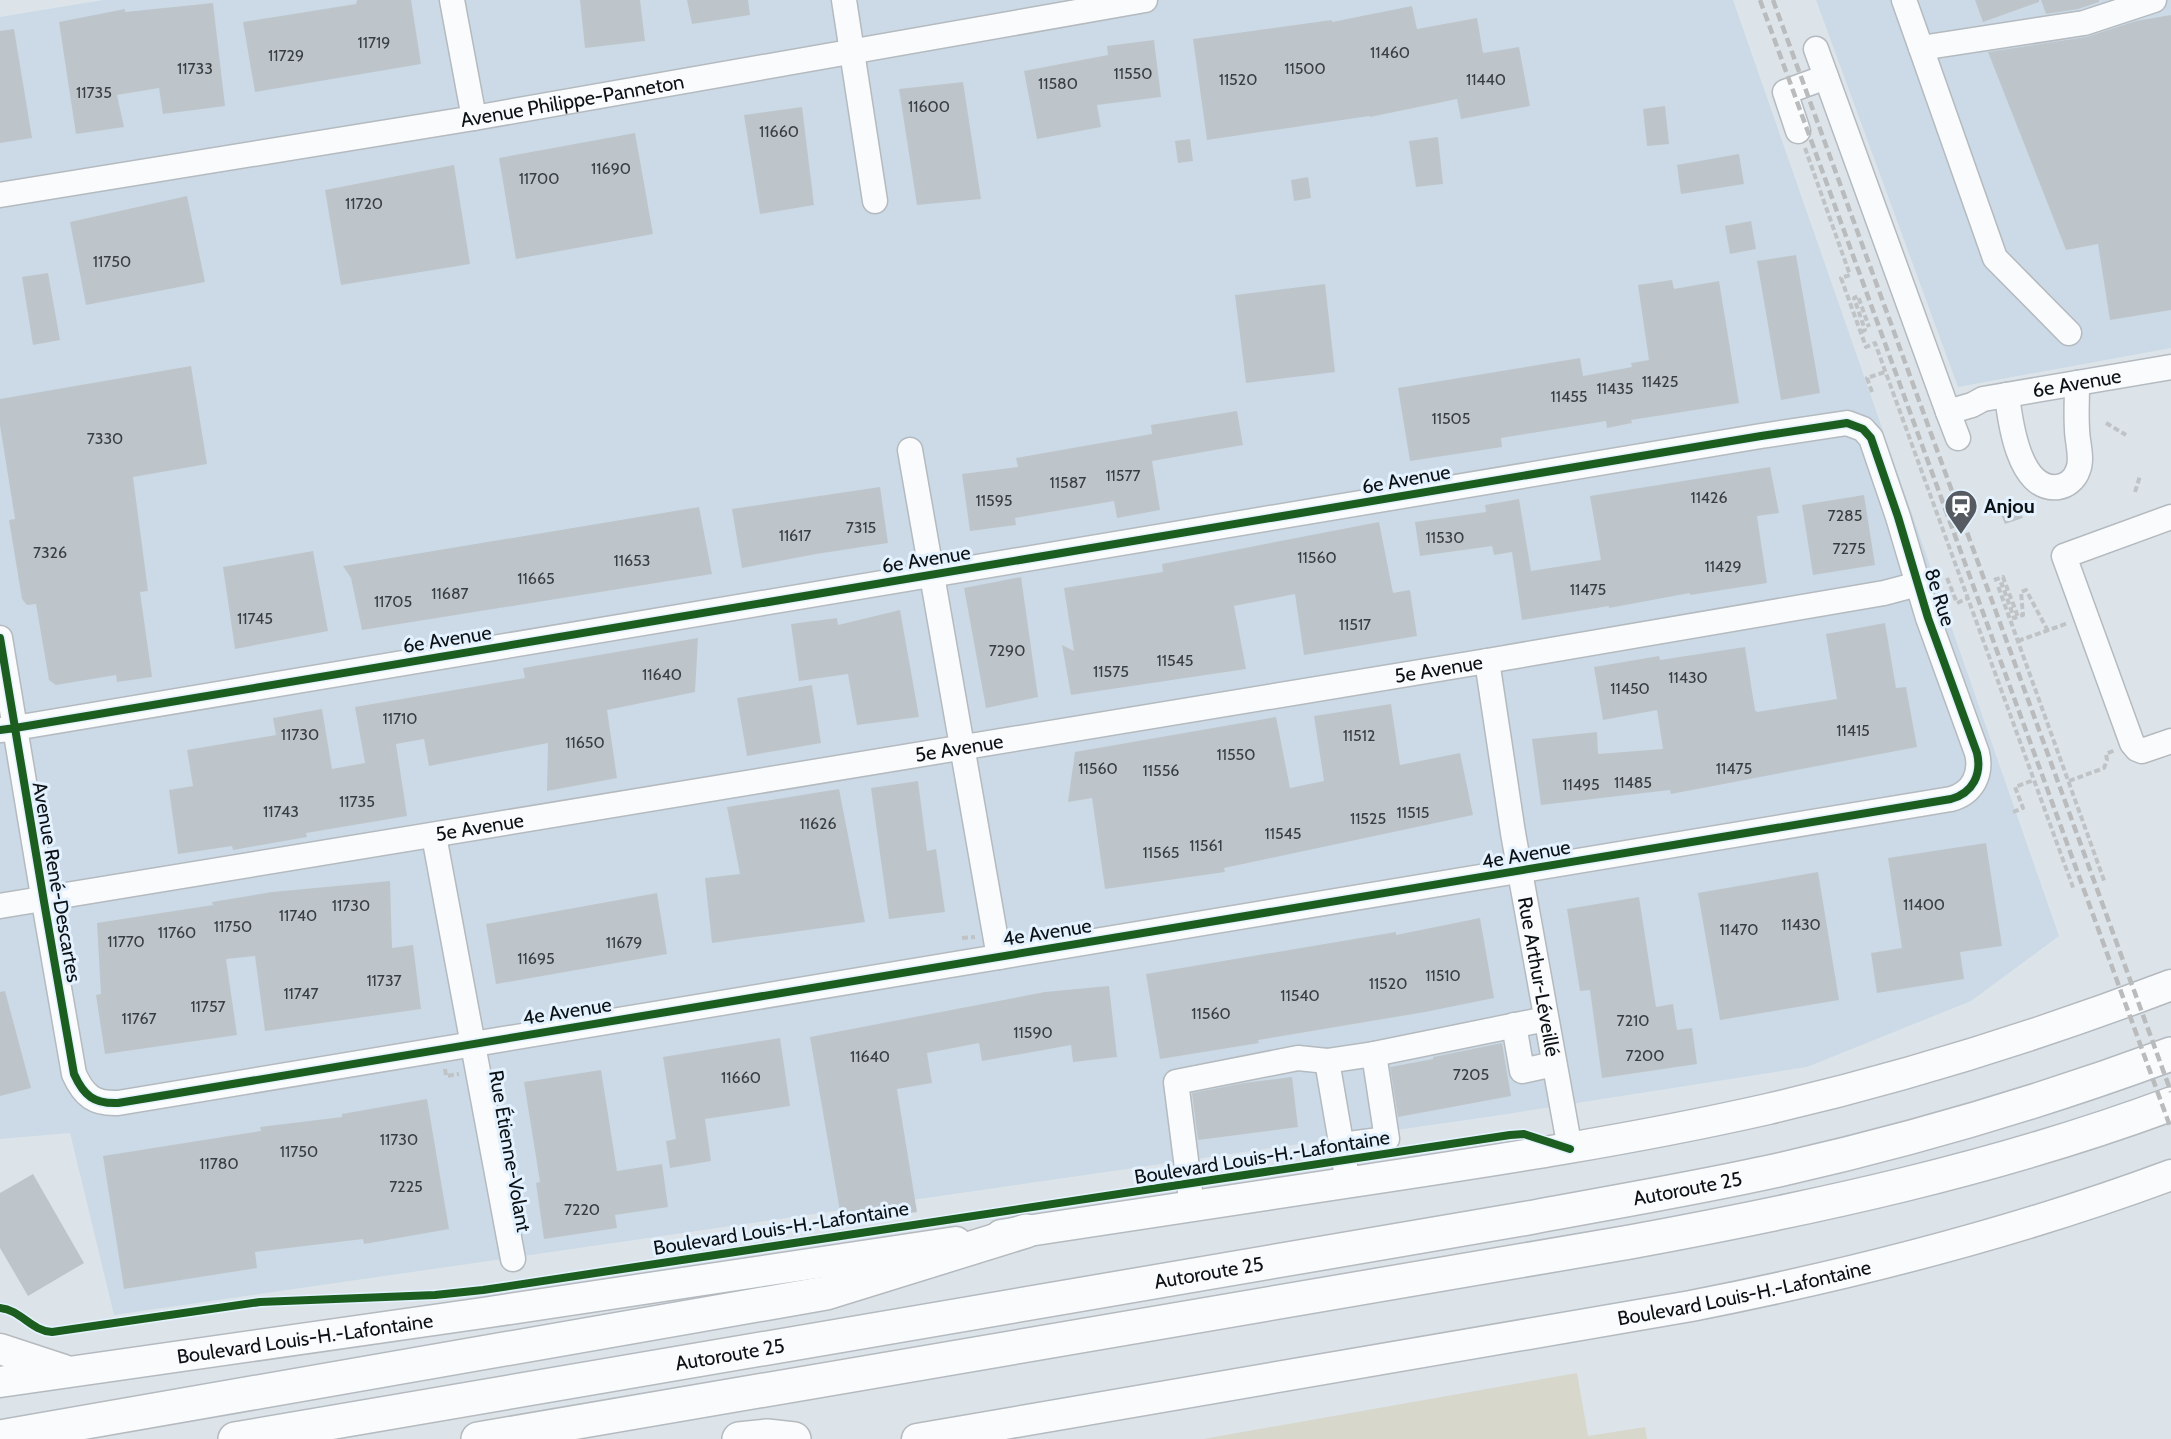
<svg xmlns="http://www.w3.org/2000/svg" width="2171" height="1439" viewBox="0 0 2171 1439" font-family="Cabin,sans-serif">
	<rect width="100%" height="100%" fill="#dce4ea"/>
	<g fill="#cbdae6">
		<path d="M103,0H1733L2059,936L1971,1001L1807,1067L1494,1116L114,1315L70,1133L0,1139V17Z"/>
		<path d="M1816,0H2171V348L1958,387Z"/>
	</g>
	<path fill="#d7d7cb" d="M1577,1373L1588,1436L1645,1427L1647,1439H1203Z"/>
	<g fill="#bec5ca">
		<path d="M357,0H411L421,64L255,92L243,22L356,4Z"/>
		<path d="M580,0H640L645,41L585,48Z"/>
		<path d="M687,0H748L750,15L692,24Z"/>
		<path d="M1975,0H2039V2L1983,22Z"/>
		<path d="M2041,0H2099V2L2078,9L2046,14Z"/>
		<path d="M213,3L225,106L163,114L159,88L117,95L124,127L76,134L59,22L125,9V12Z"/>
		<path d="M1412,6L1417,29L1477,18L1483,53L1519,47L1530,106L1461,119L1457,99L1370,117L1369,116L1207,140L1193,39L1332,20V22Z"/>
		<path d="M2171,15V310L2110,320L2098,244L2066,250L1988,52L2086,37L2136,21Z"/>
		<path d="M14,29L32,138L0,143V31Z"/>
		<path d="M1154,40L1161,97L1097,105L1101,127L1037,139L1024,71L1108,55L1107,46Z"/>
		<path d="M963,82L981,199L917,205L899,89Z"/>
		<path d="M1665,106L1669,144L1647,146L1643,109Z"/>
		<path d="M802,107L814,205L760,214L744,115Z"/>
		<path d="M635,133L653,234L516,259L499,158Z"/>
		<path d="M1438,137L1443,184L1416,187L1409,141Z"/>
		<path d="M1190,139L1193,161L1178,163L1175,141Z"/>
		<path d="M1739,154L1744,184L1681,194L1677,165Z"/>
		<path d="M454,165L470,264L341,285L325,190Z"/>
		<path d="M1308,177L1311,198L1294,201L1291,180Z"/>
		<path d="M187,196L205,282L86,305L70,222Z"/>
		<path d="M1751,221L1756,249L1730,254L1725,226Z"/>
		<path d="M1796,255L1820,393L1781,400L1757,261Z"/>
		<path d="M48,273L60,340L33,345L22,277Z"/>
		<path d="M1672,280L1674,289L1719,281L1739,403L1631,420L1632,423L1607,428L1606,421L1501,438L1502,447L1410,461L1398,388L1580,358L1583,376L1632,367L1631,363L1649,360L1638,285Z"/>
		<path d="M1325,284L1335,372L1246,383L1235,295Z"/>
		<path d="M191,366L207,464L133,477L148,591L140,592L152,677L117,682L116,675L56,685L49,680L36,604L27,605L22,599L9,520L15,519L0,425V399Z"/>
		<path d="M1237,411L1243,445L1152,461L1160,510L1117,518L1114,501L1015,518L1016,525L970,531L962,474L1018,467L1016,458L1152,434L1151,425Z"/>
		<path d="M1770,467L1779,513L1757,516L1767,583L1690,595V593L1609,608V606L1522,620L1512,552L1494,555L1492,546L1420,556L1415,522L1486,512L1485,505L1519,499L1531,571L1601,560L1590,496Z"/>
		<path d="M880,487L888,543L816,554L742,568L732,509Z"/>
		<path d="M1864,495L1875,565L1813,575L1802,505Z"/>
		<path d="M2016,501L2023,518L2005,524L1998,508Z"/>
		<path d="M699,507L712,574L362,630L351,578L343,566Z"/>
		<path d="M1379,522L1393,593L1410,590L1417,636L1304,655L1295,594L1234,606L1246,669L1071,695L1062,645L1074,651L1064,588L1163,572L1162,564Z"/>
		<path d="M313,551L328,631L235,649L223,567Z"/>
		<path d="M1021,577L1038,697L986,708L964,588Z"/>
		<path d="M900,610L919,717L857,725L848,674L799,681L791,624L837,618L838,625Z"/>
		<path d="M1885,623L1896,688L1906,687L1917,747L1671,794L1670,790L1541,805L1532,739L1597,732L1598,754L1663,749L1657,710L1603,720L1594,667L1659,656L1660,660L1745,647L1755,710L1757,712L1837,699L1826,634Z"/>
		<path d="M698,638L695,692L607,710L617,778L547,791L548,743L429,766L424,739L396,744L407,816L306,833L307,837L233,850L232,846L178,854L169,790L193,786L187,750L276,735L273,718L322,709L332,769L365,763L355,707L525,678L523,668Z"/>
		<path d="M812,685L821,743L747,756L737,698Z"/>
		<path d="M1391,704L1400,765L1460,753L1473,815L1224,868L1225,872L1105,889L1092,798L1068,802L1075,752L1276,717L1290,788L1324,781L1314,716Z"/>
		<path d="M918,781L927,851L936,849L945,912L889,919L871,788Z"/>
		<path d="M839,789L865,922L712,943L705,878L740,874L727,807Z"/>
		<path d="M1986,843L2002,946L1960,952L1964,979L1877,993L1871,953L1902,948L1888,858Z"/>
		<path d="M1818,872L1839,1000L1720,1020L1698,893Z"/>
		<path d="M390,881L392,948L413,945L421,1009L265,1031L255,956L226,959L237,1035L105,1054L96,995L101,994L97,923L213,905L212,902L272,892Z"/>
		<path d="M657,893L667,954L496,984L486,924Z"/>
		<path d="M1639,897L1656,1007L1673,1004L1677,1030L1692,1028L1697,1064L1602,1078L1590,990L1580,991L1567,909Z"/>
		<path d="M1480,918L1494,998L1425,1012L1258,1040L1259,1043L1160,1059L1146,974L1396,932V935Z"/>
		<path d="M1109,986L1117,1057L1073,1062L1071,1045L982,1061L979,1043L927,1053L932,1083L897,1089L917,1212L842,1223L810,1037L1045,992Z"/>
		<path d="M5,991L31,1088L0,1096V992Z"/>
		<path d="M780,1038L790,1106L705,1119L711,1161L670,1168L666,1141L676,1139L663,1057Z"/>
		<path d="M1502,1043L1511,1096L1398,1117L1390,1067L1433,1059V1057Z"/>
		<path d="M601,1070L617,1171L662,1164L668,1207L615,1215L617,1228L544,1239L536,1183L540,1182L524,1082Z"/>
		<path d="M1292,1077L1298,1127L1198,1140L1192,1093L1244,1083Z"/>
		<path d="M427,1099L449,1229L364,1244L363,1239L255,1252L257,1268L124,1289L103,1156L261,1131L260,1127L342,1117V1114Z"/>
		<path d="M33,1174L84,1263L28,1296L0,1248V1193Z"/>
	</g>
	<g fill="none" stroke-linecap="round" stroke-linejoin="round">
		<defs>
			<g id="minor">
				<path d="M452,0L474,118"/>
				<path d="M844,0L875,201"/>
				<path d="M1904,0L1921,48L2084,23L2154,0"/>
				<path d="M1921,48L1995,258L2069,333"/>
				<path id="s1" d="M1816,49L1948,412L1972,405L1983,399L2171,367"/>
				<path d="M1798,131L1785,92L1826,77"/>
				<path id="s2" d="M0,195L474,118L1145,0"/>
				<path d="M2007,395C2010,421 2019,492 2058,487C2067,486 2075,479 2078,470C2083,458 2077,442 2077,429C2076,414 2077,399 2077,383"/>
				<path d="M1948,412L1958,438"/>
				<path d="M910,450L999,957"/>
				<path d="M2171,517L2064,556L2132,743L2137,749L2142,751L2171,741"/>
				<path d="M0,638C24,783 48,929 74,1074C84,1096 94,1104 118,1103L1951,799C1973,793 1982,774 1977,753L1928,618L1898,517L1871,438L1863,429L1847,423L1761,436L15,728L0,730"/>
				<path id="s3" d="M1487,661L1513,833L1570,1149"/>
				<path d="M434,836L513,1259"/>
				<path id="s4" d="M0,906L1487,661L1884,593L1918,584"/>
				<path d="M1514,1025L1522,1071L1554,1064"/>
				<path d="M1374,1054L1546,1019"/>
				<path d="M1327,1061L1348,1183"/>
				<path d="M1192,1207L1176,1082L1298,1058L1327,1061L1374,1054L1387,1139L1342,1145"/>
			</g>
			<g id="major">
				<path d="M1001,1235C1118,1218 1235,1200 1352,1182C1492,1161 1631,1140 1768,1109C1905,1077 2040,1035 2171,985"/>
				<path d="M0,1349L64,1370"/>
				<path id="s5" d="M0,1382L483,1313L956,1242"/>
				<path id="s6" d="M917,1439L1691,1306C1854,1274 2015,1233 2171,1175"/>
			</g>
			<g id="highway">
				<path d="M0,1437L826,1293L1026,1231"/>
				<path id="s7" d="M235,1439L1528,1218C1613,1202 1698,1188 1783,1169C1915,1139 2044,1101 2171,1054"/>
				<path d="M478,1439L1630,1242C1814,1208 1996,1169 2171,1104"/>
				<path d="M739,1439L767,1436L794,1439"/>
			</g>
		</defs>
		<use href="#minor" stroke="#b4babf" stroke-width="27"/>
		<use href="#major" stroke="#b4babf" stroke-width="33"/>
		<use href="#highway" stroke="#b4babf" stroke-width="36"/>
		<g stroke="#c0c3c5" stroke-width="4" stroke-dasharray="6 3" stroke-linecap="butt">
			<path d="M1805,148L1850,275L1841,278L1866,347L1875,343L2074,890"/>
			<path d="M1861,332L1865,330L1854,298L1858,296L1869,327"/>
			<path d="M1872,392L1867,378L1885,372"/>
			<path d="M2106,423L2126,435"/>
			<path d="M2135,492L2140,476"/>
			<path d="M2015,517L2023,514"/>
			<path d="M1947,578L1957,603L1968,598"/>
			<path d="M1994,580L2003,577L2018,617"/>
			<path d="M2048,631L2026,590L2021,592L2023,615L2014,618L2002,584L1998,586L2105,883"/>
			<path d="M2018,641L2068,623"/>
			<path d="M2069,781L2104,768L2107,760L2106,754L2115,750"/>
			<path d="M2013,812L2023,808L2015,787L2034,780"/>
			<path d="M962,938L975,937"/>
			<path d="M445,1069L446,1076L459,1074"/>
		</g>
		<use href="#minor" stroke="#fafbfc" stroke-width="24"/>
		<use href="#major" stroke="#fafbfc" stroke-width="30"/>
		<use href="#highway" stroke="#fafbfc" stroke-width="33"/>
		<g stroke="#b9bbbc" stroke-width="4.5" stroke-dasharray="9 4.5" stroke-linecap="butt">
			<path d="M1760,0L2171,1129"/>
			<path d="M1773,0L2171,1092"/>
		</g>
		<defs>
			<g id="cycleway">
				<path d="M0,638C24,783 48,929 74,1074C84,1096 94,1104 118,1103L1951,799C1973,793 1982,774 1977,753L1928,618L1898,517L1871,438L1863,429L1847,423L1761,436L15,728L0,730"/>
				<path d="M0,1308C21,1310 31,1331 52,1332L260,1302L435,1295L483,1290L1510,1135L1524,1134L1570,1149"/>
			</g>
		</defs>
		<use href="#cycleway" stroke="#e3f2fe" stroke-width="11"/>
		<use href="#cycleway" stroke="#1b5e20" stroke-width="8"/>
	</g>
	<defs>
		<symbol id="station-pin" viewBox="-11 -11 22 30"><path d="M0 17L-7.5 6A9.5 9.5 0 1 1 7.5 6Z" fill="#555b60" stroke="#e3f2fe"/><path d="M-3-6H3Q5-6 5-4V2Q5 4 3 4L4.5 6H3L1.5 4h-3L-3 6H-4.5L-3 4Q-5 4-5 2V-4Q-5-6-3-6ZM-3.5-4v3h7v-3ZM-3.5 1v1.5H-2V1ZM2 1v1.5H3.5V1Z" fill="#fff"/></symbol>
	</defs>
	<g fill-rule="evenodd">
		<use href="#station-pin" x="1942" y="487" width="38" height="52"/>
	</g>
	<g text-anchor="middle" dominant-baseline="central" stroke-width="6" stroke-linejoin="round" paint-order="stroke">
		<g font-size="16" fill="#383e42">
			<text x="374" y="42">11719</text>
			<text x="1390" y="52">11460</text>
			<text x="286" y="55">11729</text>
			<text x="195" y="68">11733</text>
			<text x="1305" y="68">11500</text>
			<text x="1133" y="73">11550</text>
			<text x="1238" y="79">11520</text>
			<text x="1486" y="79">11440</text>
			<text x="1058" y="83">11580</text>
			<text x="94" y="92">11735</text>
			<text x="929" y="106">11600</text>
			<text x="779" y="131">11660</text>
			<text x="611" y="168">11690</text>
			<text x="539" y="178">11700</text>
			<text x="364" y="203">11720</text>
			<text x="112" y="261">11750</text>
			<text x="1660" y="381">11425</text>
			<text x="1615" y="388">11435</text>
			<text x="1569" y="396">11455</text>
			<text x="1451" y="418">11505</text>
			<text x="105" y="438">7330</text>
			<text x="1123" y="475">11577</text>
			<text x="1068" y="482">11587</text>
			<text x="1709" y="497">11426</text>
			<text x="994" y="500">11595</text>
			<text x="1845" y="515">7285</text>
			<text x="861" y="527">7315</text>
			<text x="795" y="535">11617</text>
			<text x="1445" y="537">11530</text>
			<text x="1849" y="548">7275</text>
			<text x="50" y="552">7326</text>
			<text x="1317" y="557">11560</text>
			<text x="632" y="560">11653</text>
			<text x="1723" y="566">11429</text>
			<text x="536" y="578">11665</text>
			<text x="1588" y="589">11475</text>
			<text x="450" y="593">11687</text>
			<text x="393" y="601">11705</text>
			<text x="255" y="618">11745</text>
			<text x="1355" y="624">11517</text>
			<text x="1007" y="650">7290</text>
			<text x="1175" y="660">11545</text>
			<text x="1111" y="671">11575</text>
			<text x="662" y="674">11640</text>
			<text x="1688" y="677">11430</text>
			<text x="1630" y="688">11450</text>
			<text x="400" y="718">11710</text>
			<text x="1853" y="730">11415</text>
			<text x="300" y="734">11730</text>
			<text x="1359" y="735">11512</text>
			<text x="585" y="742">11650</text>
			<text x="1236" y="754">11550</text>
			<text x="1098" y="768">11560</text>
			<text x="1734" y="768">11475</text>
			<text x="1161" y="770">11556</text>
			<text x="1633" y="782">11485</text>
			<text x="1581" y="784">11495</text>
			<text x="357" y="801">11735</text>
			<text x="281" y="811">11743</text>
			<text x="1413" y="812">11515</text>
			<text x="1368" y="818">11525</text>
			<text x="818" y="823">11626</text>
			<text x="1283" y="833">11545</text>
			<text x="1206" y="845">11561</text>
			<text x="1161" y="852">11565</text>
			<text x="1924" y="904">11400</text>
			<text x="351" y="905">11730</text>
			<text x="298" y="915">11740</text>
			<text x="1801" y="924">11430</text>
			<text x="233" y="926">11750</text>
			<text x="1739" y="929">11470</text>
			<text x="177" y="932">11760</text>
			<text x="126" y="941">11770</text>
			<text x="624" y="942">11679</text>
			<text x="536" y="958">11695</text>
			<text x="1443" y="975">11510</text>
			<text x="384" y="980">11737</text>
			<text x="1388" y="983">11520</text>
			<text x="301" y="993">11747</text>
			<text x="1300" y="995">11540</text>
			<text x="208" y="1006">11757</text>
			<text x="1211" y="1013">11560</text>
			<text x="139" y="1018">11767</text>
			<text x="1633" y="1020">7210</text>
			<text x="1033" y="1032">11590</text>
			<text x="1645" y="1055">7200</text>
			<text x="870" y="1056">11640</text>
			<text x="1471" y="1074">7205</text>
			<text x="741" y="1077">11660</text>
			<text x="399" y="1139">11730</text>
			<text x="299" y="1151">11750</text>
			<text x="219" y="1163">11780</text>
			<text x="406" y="1186">7225</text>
			<text x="582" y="1209">7220</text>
		</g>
		<g font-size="20" fill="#0c1115" stroke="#e3f2fe">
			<text stroke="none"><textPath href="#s2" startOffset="580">Avenue Philippe-Panneton</textPath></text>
			<text stroke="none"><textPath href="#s1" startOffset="519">6e Avenue</textPath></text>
			<text transform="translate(1406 479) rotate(-10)">6e Avenue</text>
			<text transform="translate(926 559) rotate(-9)">6e Avenue</text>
			<text transform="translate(1940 597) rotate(72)">8e Rue</text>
			<text transform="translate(447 639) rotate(-9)">6e Avenue</text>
			<text stroke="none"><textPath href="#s4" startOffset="1458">5e Avenue</textPath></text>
			<text stroke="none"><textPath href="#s4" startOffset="972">5e Avenue</textPath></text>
			<text stroke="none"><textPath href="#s4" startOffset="486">5e Avenue</textPath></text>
			<text transform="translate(1526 854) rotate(-10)">4e Avenue</text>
			<text transform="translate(57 882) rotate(80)">Avenue René-Descartes</text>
			<text transform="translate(1047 932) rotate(-9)">4e Avenue</text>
			<text stroke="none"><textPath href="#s3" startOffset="320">Rue Arthur-Léveillé</textPath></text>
			<text transform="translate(567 1011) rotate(-9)">4e Avenue</text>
			<text transform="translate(510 1151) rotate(80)">Rue Étienne-Volant</text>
			<text transform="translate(1262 1157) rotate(-9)">Boulevard Louis-H.-Lafontaine</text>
			<text stroke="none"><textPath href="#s7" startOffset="1474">Autoroute 25</textPath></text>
			<text transform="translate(781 1228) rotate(-9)">Boulevard Louis-H.-Lafontaine</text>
			<text stroke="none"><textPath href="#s7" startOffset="988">Autoroute 25</textPath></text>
			<text stroke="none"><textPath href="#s6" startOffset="840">Boulevard Louis-H.-Lafontaine</textPath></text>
			<text stroke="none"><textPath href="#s5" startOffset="308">Boulevard Louis-H.-Lafontaine</textPath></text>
			<text stroke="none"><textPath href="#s7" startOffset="502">Autoroute 25</textPath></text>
		</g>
		<g font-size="20" font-weight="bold" fill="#0c1115" stroke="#e3f2fe" text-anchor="start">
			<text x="1984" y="506">Anjou</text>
		</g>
	</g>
</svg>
